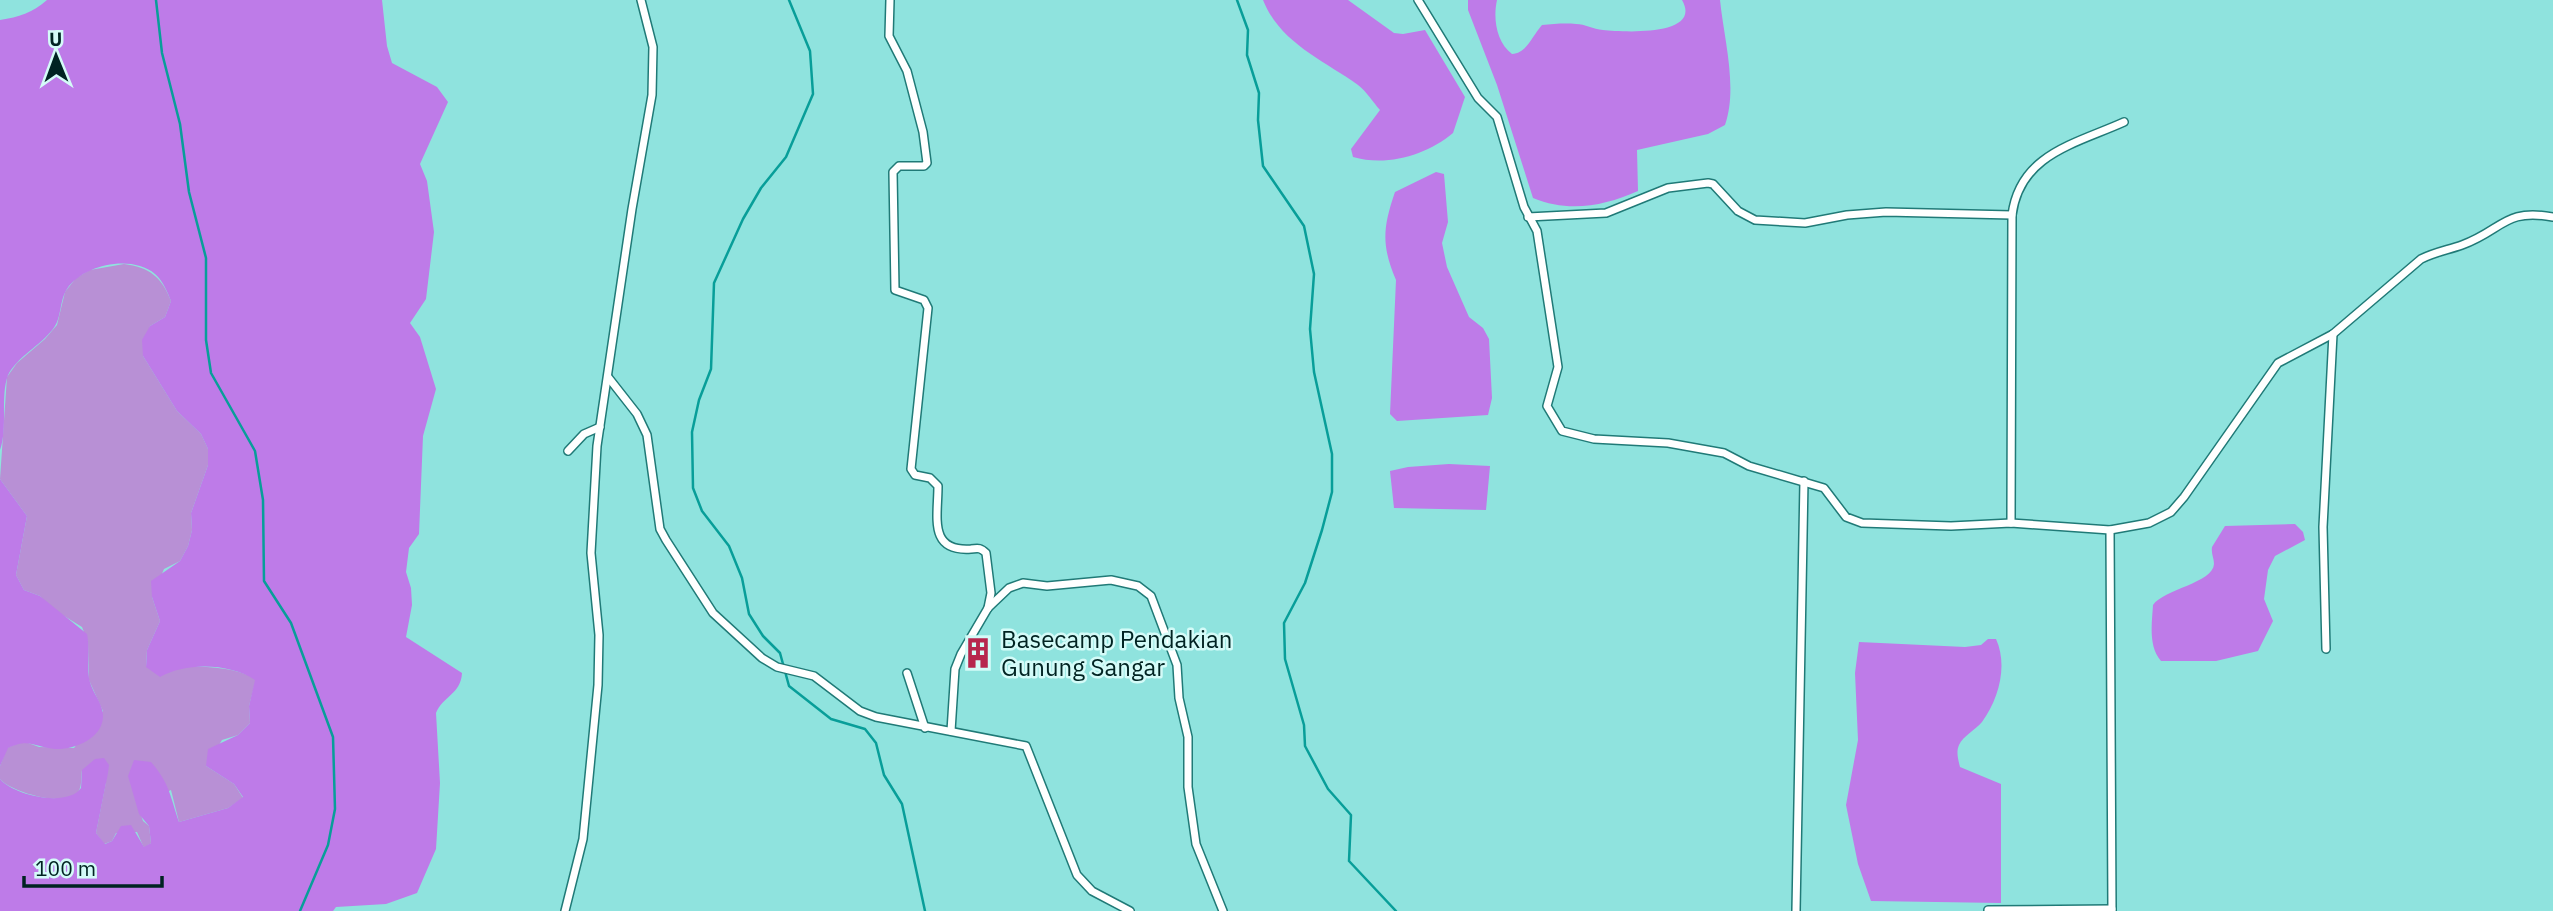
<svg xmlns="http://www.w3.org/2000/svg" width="2553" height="911" viewBox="0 0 2553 911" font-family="'IBM Plex Sans',sans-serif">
	<rect width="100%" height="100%" fill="#8fe3de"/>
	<path fill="#b890d5" d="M124,264C149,267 162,277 171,301L165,317L150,326L143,356L177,411L201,434L208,449V465L191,513L192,530L188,546L180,561L164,569L152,597L160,621L147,650L146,666C182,669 224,661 256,679L249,706L250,723L238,735L222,740L206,766L234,784L243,798L228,808L179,822L171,790L138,806L143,821L149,826L151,843L144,848L137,832L116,833L112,841L104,844L96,833L106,782L82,770C81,777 82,787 78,792C65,808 11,792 0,779V766L7,748L23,741L39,747L74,748L103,711L89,680L88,642L82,627L53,609L40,596L24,590L16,575L27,516L0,479L7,377L17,363L45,339L57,325L65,292L76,278L90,270Z"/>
	<g fill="#be7be8">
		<path d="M47,0H382L387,46L392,63L437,87L448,102L420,164L427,181L434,232L426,299L410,323L420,337L436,389L423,436L419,534L409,548L406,572L411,588L412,605L406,637L462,673C461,694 443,696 436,713L440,783L436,849L417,893L386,904L336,907L333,911H0V779C13,795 67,808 81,788L82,770L95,759L104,758L109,765L108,773L96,833L105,844L112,841L121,826L131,825L144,847L151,843L149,826L139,814L128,776L134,760L151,762C170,784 170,796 179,822L228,808L243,797L234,784L206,766L208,749L238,735L250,723L249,706L255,680C230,663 186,662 160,677L146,667L147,650L160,621L152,597L151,581L180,561L188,546L192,530L191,513L208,465V449L201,434L177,411L143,356L142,340L150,326L165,317L171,301C167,291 163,281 155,274C131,254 83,265 67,289C59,301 62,318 53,329C40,346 18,356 8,375C0,397 8,427 0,450V20C19,17 32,13 47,0Z"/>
		<path d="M1263,0H1348L1394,33L1403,34L1425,30L1465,97L1453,133C1427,155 1387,167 1353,157L1351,149L1380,110C1373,102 1366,91 1358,85C1323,60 1280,43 1263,0Z"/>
		<path d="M1497,0C1493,18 1496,42 1512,54C1527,53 1532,36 1542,25C1553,24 1565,23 1576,24C1585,24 1593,29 1603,30C1623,32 1703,37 1682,0H1720C1724,39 1738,88 1725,125L1708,134L1637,150L1638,191C1604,206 1569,213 1533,198L1497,85L1468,10V0Z"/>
		<path d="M1436,172L1444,174L1448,222L1442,243L1447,267L1469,317L1483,328L1489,339L1492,398L1488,415L1397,421L1390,414L1396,280C1381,245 1383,227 1395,192Z"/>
		<path d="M1449,464L1490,466L1486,510L1394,508L1390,471L1408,467Z"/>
		<path d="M0,479L27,516L16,575L24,590L40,596L87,634C90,649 87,664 89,678C91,690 99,698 102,709C109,736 76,750 55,749C33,747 30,738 8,748L0,766Z"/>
		<path d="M2295,524L2303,532L2305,540L2275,556L2268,570L2264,599L2273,621L2258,651L2216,661H2161C2148,646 2152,623 2153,605C2164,589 2213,583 2214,564C2214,558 2211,554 2212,547L2225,526Z"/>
		<path d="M1988,639H1996C2008,665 1999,699 1982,722C1975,730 1963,736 1959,745C1956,752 1958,759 1960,767L2001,784V903L1871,901L1858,864L1846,805L1858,740L1855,673L1859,642L1965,647L1981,645Z"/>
	</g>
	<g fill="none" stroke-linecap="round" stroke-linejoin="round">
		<g stroke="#089e99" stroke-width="2.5">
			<path d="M156,0L162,53L180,124L189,192L206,258V340L211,373L255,451L263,500L264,581L291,623L333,737L335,809L328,845L300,911"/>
			<path d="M789,0L810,51L813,94L786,157L761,188L743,219L714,283L711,369L699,400L692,432L693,488L702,511L729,546L742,578L749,614L763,636L780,653L789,686L831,719L865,729L876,743L884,775L902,804L925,911"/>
			<path d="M1237,0L1248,30L1247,55L1259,93L1258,120L1263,166L1304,226L1314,274L1310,329L1314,372L1332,454V492L1322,530L1305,583L1284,623L1285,659L1304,725L1305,746L1328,789L1351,815L1349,861L1396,911"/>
		</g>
		<defs>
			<g id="minor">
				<path d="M890,0L889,36L907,71L923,132L927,163L924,166H899L893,172L895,290L924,300L928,308L911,469L915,475L930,478L938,486C938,517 928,552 971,549C979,548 981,548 986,553L991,593L988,608"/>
				<path d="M1418,0L1478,98L1497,117L1524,207L1537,231L1558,367L1547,406L1562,431L1594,439L1668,443L1724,453L1749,466L1824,488L1846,517L1862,523L1951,526L2011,523L2110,530L2149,523L2171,512L2184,497L2278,363L2333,334L2421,259C2435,252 2448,250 2462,245C2503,230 2504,208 2553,217"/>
				<path d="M1528,217L1606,213L1668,188L1708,183L1713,184L1738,211L1755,220L1805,223L1847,215L1886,212L2012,215"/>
				<path d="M608,377L637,414L647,435L660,529L666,540L713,613L762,658L777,667L814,676L860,711L876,717L1026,746L1077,875L1092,891L1130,911"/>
				<path d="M568,451L584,434L600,427"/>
				<path d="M2011,523L2012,215C2020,154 2075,144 2124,122"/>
				<path d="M2110,530L2112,911"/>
				<path d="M2326,649L2323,527L2333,334"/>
				<path d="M907,673L925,728"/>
				<path d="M951,731L955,669L961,654L988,608L1009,588L1023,583L1047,586L1111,580L1138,586L1151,596L1177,665L1179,698L1188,737V787L1196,844L1223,911"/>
				<path d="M1988,910L2112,909"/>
				<path d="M565,911L583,839L598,685L599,635L591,553L597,446L632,209L652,95L653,47L641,0"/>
				<path d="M1796,911L1804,481"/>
			</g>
		</defs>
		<use href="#minor" stroke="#207a77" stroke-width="10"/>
		<use href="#minor" stroke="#fff" stroke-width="7"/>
	</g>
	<defs>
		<symbol id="building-bare" viewBox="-9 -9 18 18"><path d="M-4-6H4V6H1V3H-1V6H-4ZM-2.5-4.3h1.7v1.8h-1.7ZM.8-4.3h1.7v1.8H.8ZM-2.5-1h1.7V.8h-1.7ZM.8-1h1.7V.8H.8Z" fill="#b7264e" stroke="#d4fbf8" stroke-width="2.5" paint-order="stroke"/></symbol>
	</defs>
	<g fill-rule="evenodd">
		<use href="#building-bare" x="956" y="631" width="44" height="44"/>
	</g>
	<g text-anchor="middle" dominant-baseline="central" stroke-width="5" stroke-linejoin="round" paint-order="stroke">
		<g font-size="24" fill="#002322" stroke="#d4fbf8" text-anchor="start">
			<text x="1001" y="639">Basecamp Pendakian<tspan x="1001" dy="28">Gunung Sangar</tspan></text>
		</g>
	</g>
	<g transform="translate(56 56) rotate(359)" stroke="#d4fbf8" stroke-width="5" paint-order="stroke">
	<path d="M0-5L12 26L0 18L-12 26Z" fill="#002322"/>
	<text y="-10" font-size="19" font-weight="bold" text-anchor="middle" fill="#002322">U</text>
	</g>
	<path d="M24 876v10h138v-10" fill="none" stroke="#002322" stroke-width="3.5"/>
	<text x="35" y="876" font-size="21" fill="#002322" stroke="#d4fbf8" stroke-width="5" paint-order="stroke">100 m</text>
</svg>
